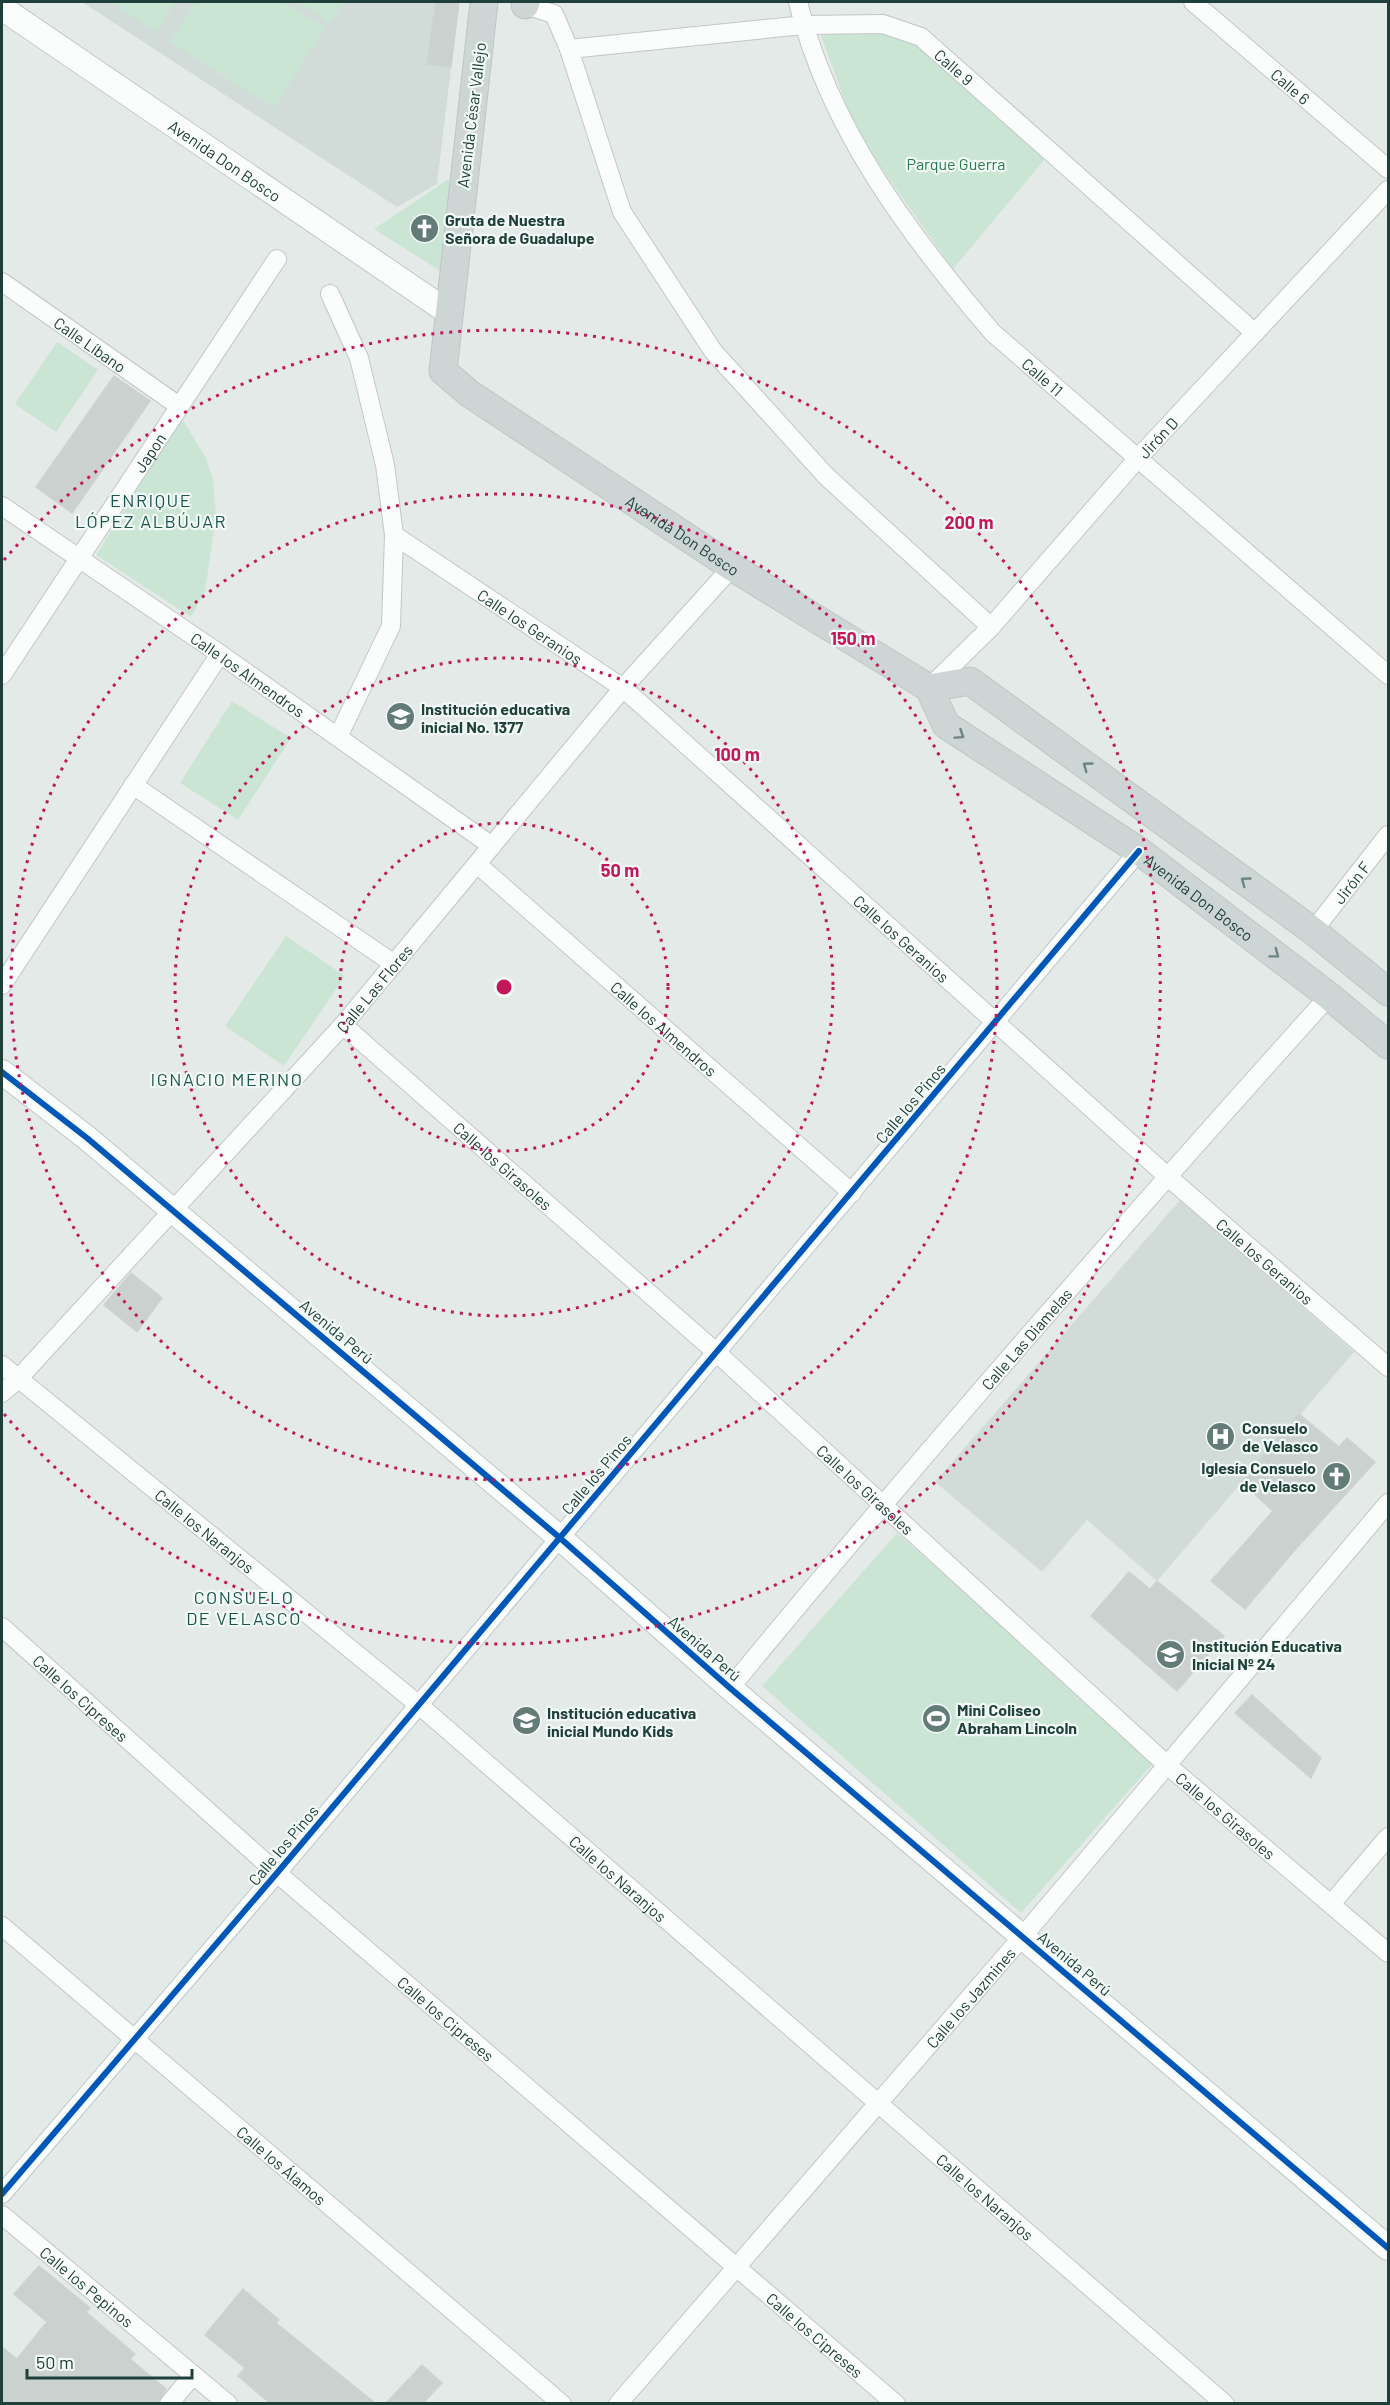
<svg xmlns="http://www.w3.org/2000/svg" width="1390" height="2405" viewBox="0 0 1390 2405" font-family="Barlow,sans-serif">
	<rect width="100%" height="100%" fill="#e4eae8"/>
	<g fill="#d1dcd8">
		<path d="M82,2H459L437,184L397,207Z"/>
		<path d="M1180,1200L1354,1352L1157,1581L1087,1520L1042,1572L935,1482Z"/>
	</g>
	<g fill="#cbe5d5">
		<path d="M110,2H176L156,32Z"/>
		<path d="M196,2H282L325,28L274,108L170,42Z"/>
		<path d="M298,2H345L330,23Z"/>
		<path d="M871,29L910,34L1045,159L953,269L857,134L820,33Z"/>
		<path d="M447,180L456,183L442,272L374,229Z"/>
		<path d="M57,342L98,370L56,432L15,404Z"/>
		<path d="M181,417L206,458L213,480L216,516L205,591L191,617L96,555Z"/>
		<path d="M232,701L291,738L238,820L180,783Z"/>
		<path d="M286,936L345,976L284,1066L225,1026Z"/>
		<path d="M897,1533L1156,1760L1021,1913L762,1686Z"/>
	</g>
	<g fill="#cad1cf" stroke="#cdd3d1" stroke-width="1.5">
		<path d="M436,2H459L451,67L427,64Z"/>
		<path d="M114,376L150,401L72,513L36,487Z"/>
		<path d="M131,1273L162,1298L137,1332L104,1305Z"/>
		<path d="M1299,1414L1339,1447L1347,1438L1375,1462L1294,1551L1245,1609L1211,1581L1273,1511L1241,1482Z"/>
		<path d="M1129,1572L1150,1589L1157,1581L1224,1636L1177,1691L1091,1616Z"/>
		<path d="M1252,1695L1321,1758L1311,1778L1235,1713Z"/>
		<path d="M39,2266L90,2308L86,2312L135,2354L130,2359L166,2389L157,2403H2V2347L17,2359L47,2322L14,2294Z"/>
		<path d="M243,2289L279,2320L276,2323L375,2403H270L259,2394L238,2376L245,2368L205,2335Z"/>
		<path d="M422,2365L442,2383L423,2403H386Z"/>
	</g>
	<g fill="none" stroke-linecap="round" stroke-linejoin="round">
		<defs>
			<g id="street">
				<path id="s1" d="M798,2C829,128 909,235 993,333L1388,675"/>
				<path id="s2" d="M1193,2L1388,169"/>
				<path d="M525,5L554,14L569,49L622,212L713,351L826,476L991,627"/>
				<path id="s3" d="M569,49L804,25L883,24L921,37L1255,333"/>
				<path id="s4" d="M2,282L179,406"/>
				<path d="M330,294L359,358L385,465L394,535L391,626L338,737"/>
				<path id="s5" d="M2,506L220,654L492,846"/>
				<path id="s6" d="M394,535L623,688L1167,1176L1388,1367"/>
				<path id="s7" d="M2,675L277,259"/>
				<path id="s8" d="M930,687L991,627L1139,457L1388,190"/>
				<path d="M133,785L394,964"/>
				<path id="s9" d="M477,864L852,1193"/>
				<path id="s10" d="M1313,931L1388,835"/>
				<path d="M2,985L220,654"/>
				<path id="s11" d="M343,1025L717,1353L1167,1765L1388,1953"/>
				<path id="s12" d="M2,1365L419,1705L1225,2404"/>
				<path id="s13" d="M2,1393L18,1379L343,1025L623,688L732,567"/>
				<path id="s14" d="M2,1627L277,1873L896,2404"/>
				<path id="s15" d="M730,1688C924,1452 1125,1223 1329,996"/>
				<path d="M1331,1904L1388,1837"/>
				<path id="s16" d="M2,1926L562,2404"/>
				<path d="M2,2194L277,1873L1139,851"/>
				<path id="s17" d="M2,2215L228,2404"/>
				<path d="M169,2404L193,2375"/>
				<path id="s18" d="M618,2404L1023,1936L1388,1503"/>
			</g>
			<g id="secondary">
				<path id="s19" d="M2,8L448,312"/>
				<path d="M2,1072L87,1138L560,1538L730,1688L1388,2248"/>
			</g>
			<g id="primary">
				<path id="s20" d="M484,2L443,371L470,394L732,567L929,688L946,725L1139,851L1329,996L1388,1045"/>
				<path d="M525,5L526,2"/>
				<path d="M929,688L970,681L1313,931L1388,992"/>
			</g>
		</defs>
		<use href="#street" stroke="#c1c7c5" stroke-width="20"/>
		<use href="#secondary" stroke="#bfc8c5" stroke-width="26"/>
		<use href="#primary" stroke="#bcc7c4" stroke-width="29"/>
		<use href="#street" stroke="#fbfcfc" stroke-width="18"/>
		<use href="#secondary" stroke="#fbfcfc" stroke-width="24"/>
		<use href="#primary" stroke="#cdd6d4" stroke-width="27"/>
		<defs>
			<g id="cycleway">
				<path d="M2,1072L87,1138L560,1538L730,1688L1388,2248"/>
				<path d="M2,2194L277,1873L1139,851"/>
			</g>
		</defs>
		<use href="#cycleway" stroke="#f2f9f6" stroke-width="10"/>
		<use href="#cycleway" stroke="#0057b8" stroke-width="6"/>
	</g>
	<defs><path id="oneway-chevron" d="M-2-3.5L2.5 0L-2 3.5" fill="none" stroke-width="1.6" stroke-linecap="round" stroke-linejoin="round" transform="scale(1.5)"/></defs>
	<g stroke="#6d847f">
		<use href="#oneway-chevron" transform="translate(960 735) rotate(34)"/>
		<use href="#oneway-chevron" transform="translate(1087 766) rotate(-144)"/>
		<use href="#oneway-chevron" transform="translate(1245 881) rotate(-144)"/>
		<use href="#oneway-chevron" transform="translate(1275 954) rotate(37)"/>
	</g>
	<g fill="none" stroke="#c2185b" stroke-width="3" stroke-dasharray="3 6">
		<circle cx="504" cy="987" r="164"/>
		<circle cx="504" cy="987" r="329"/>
		<circle cx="504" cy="987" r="493"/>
		<path d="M4 560A657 657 0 1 1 4 1414"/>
	</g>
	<defs>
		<symbol id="church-disc" viewBox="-11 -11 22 22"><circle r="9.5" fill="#647c77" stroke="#f2f9f6"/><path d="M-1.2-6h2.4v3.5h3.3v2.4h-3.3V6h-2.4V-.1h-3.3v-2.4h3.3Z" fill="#fff"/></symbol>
		<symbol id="school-disc" viewBox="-11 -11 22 22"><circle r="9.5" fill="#647c77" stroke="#f2f9f6"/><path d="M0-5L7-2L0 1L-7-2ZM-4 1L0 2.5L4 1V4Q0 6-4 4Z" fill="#fff"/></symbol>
		<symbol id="hospital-disc" viewBox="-11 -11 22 22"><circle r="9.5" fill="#647c77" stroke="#f2f9f6"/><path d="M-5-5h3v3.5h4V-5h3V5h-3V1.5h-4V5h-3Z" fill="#fff"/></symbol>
		<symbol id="stadium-disc" viewBox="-11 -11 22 22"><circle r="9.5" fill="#647c77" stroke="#f2f9f6"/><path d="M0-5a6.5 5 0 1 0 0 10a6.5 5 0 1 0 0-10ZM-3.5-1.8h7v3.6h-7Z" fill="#fff"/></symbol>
	</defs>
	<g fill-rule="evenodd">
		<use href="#church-disc" x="408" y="212" width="33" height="33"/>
		<use href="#school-disc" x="384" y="700" width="33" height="33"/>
		<use href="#hospital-disc" x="1204" y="1420" width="33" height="33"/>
		<use href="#church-disc" x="1320" y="1460" width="33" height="33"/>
		<use href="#school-disc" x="1154" y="1638" width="33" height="33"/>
		<use href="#stadium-disc" x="920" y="1702" width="33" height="33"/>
		<use href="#school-disc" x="510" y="1704" width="33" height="33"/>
	</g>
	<g text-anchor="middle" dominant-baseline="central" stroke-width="4.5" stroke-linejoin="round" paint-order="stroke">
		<g font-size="16" fill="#1f403a" stroke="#f2f9f6">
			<text stroke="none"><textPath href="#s3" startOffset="400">Calle 9</textPath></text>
			<text stroke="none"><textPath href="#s2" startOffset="129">Calle 6</textPath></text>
			<text transform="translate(471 115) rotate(-83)">Avenida César Vallejo</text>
			<text stroke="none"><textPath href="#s19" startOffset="270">Avenida Don Bosco</textPath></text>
			<text stroke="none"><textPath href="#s4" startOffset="108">Calle Líbano</textPath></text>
			<text stroke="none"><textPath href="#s1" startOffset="454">Calle 11</textPath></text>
			<text stroke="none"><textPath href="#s8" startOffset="338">Jirón D</textPath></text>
			<text stroke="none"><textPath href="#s7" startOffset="267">Japon</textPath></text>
			<text stroke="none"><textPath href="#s20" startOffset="662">Avenida Don Bosco</textPath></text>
			<text stroke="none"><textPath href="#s6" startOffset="164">Calle los Geranios</textPath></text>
			<text stroke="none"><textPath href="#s5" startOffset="298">Calle los Almendros</textPath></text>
			<text stroke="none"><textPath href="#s10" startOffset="62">Jirón F</textPath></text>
			<text stroke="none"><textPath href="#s20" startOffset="1299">Avenida Don Bosco</textPath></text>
			<text stroke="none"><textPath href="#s6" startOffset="650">Calle los Geranios</textPath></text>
			<text stroke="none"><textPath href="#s13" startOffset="550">Calle Las Flores</textPath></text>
			<text stroke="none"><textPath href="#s9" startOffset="249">Calle los Almendros</textPath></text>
			<text transform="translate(910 1103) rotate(-50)">Calle los Pinos</text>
			<text stroke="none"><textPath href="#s11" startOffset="213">Calle los Girasoles</textPath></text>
			<text stroke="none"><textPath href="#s6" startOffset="1136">Calle los Geranios</textPath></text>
			<text transform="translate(337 1331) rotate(40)">Avenida Perú</text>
			<text stroke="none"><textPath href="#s15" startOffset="458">Calle Las Diamelas</textPath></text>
			<text transform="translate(596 1474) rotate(-50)">Calle los Pinos</text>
			<text stroke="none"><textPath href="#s11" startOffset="699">Calle los Girasoles</textPath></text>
			<text stroke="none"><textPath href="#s12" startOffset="262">Calle los Naranjos</textPath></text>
			<text transform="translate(705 1648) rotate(41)">Avenida Perú</text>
			<text stroke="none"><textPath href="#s14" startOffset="106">Calle los Cipreses</textPath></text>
			<text stroke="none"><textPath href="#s11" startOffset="1185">Calle los Girasoles</textPath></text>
			<text transform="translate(283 1845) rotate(-50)">Calle los Pinos</text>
			<text stroke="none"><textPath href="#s12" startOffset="802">Calle los Naranjos</textPath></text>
			<text transform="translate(1075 1963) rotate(40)">Avenida Perú</text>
			<text stroke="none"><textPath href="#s18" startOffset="538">Calle los Jazmines</textPath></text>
			<text stroke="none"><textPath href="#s14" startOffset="592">Calle los Cipreses</textPath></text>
			<text stroke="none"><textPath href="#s16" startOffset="368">Calle los Álamos</textPath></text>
			<text stroke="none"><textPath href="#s12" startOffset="1288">Calle los Naranjos</textPath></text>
			<text stroke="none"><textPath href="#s17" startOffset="111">Calle los Pepinos</textPath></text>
			<text stroke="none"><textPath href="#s14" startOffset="1078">Calle los Cipreses</textPath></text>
		</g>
		<g font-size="16" fill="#257c4c" stroke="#f2f9f6">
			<text x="956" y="163">Parque Guerra</text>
		</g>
		<g font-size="16" font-weight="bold" fill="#1f403a" stroke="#f2f9f6" text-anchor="start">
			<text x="445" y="219">Gruta de Nuestra<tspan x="445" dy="18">Señora de Guadalupe</tspan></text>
			<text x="421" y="708">Institución educativa<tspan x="421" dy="18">inicial No. 1377</tspan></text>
			<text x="1242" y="1427">Consuelo<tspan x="1242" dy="18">de Velasco</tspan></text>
			<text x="1316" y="1467" text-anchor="end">Iglesía Consuelo<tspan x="1316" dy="18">de Velasco</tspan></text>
			<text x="1192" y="1645">Institución Educativa<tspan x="1192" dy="18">Inicial Nº 24</tspan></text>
			<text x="957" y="1709">Mini Coliseo<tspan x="957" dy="18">Abraham Lincoln</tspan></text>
			<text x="547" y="1712">Institución educativa<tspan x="547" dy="18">inicial Mundo Kids</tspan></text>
		</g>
		<g font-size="18" letter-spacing="1.5" fill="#19554a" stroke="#f2f9f6">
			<text x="151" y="500">ENRIQUE<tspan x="151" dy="21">LÓPEZ ALBÚJAR</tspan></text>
			<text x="227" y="1079">IGNACIO MERINO</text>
			<text x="244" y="1597">CONSUELO<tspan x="244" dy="21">DE VELASCO</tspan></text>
		</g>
	</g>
	<circle cx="504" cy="987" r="9" fill="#c2185b" stroke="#f2f9f6" stroke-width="3"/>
	<g font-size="18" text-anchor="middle" font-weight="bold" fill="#c2185b" stroke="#f2f9f6" stroke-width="4.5" stroke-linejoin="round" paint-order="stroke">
		<text x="969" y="529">200 m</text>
		<text x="853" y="645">150 m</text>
		<text x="737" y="761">100 m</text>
		<text x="620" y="877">50 m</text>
	</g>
	<rect width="1390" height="2405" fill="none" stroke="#1f403a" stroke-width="6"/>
	<path d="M27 2369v9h165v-9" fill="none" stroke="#1f403a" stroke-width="3"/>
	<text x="36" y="2369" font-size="18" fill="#1f403a" stroke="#f2f9f6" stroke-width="4.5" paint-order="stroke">50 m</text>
</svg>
